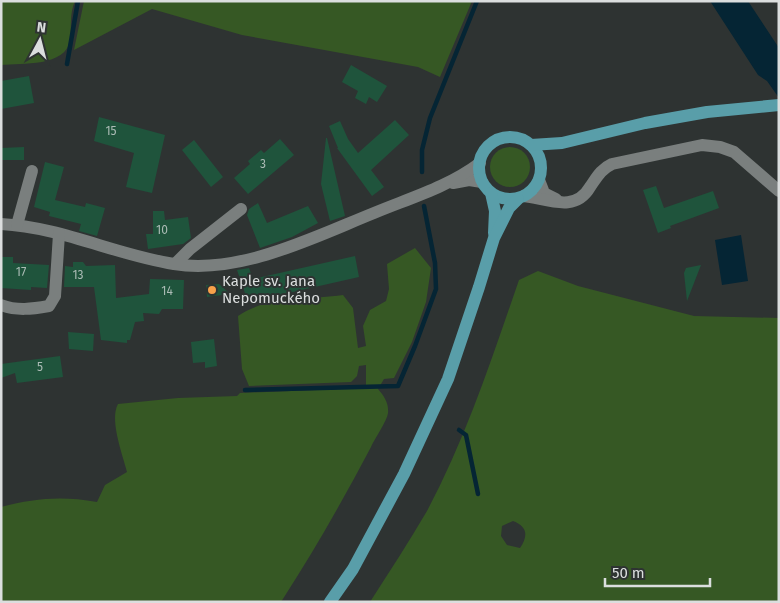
<svg xmlns="http://www.w3.org/2000/svg" width="780" height="603" viewBox="0 0 780 603" font-family="'Fira Sans',sans-serif">
	<rect width="100%" height="100%" fill="#2e3332"/>
	<g fill="#365824" fill-rule="evenodd">
		<path d="M1,1H75C69,15 72,26 70,40C66,67 22,63 1,65Z"/>
		<path d="M84,1H472L440,77L418,67L242,35L152,9L74,50Z"/>
		<circle cx="510" cy="167" r="20"/>
		<path d="M415,248L431,268L426,302L412,342L394,378L384,379L378,389C384,396 389,403 388,413C387,421 375,438 371,447C343,500 314,551 281,602H1V507C36,498 62,496 97,502L105,485L127,472C123,456 109,420 118,404L178,398L237,396L240,393L366,388V365L359,366L357,376L351,382L249,386L242,369L238,316C268,295 308,300 343,295L353,308L358,348L366,346L363,326L370,310L386,301L389,289L387,264Z"/>
		<path d="M538,271L578,286L694,316L779,318V602H370C389,572 409,542 427,511C466,438 492,358 519,280ZM513,521C528,527 528,536 520,548L507,545L501,536L502,526Z"/>
	</g>
	<g fill="#052534">
		<path d="M710,1H748L779,48V98L767,81L758,75Z"/>
		<path d="M741,235L748,281L722,285L715,240Z"/>
	</g>
	<g fill="none" stroke-linecap="round" stroke-linejoin="round">
		<g stroke="#052534" stroke-width="4.5">
			<path d="M67,64L78,1"/>
			<path d="M422,172V150L430,118L477,1"/>
			<path d="M245,390L398,386L415,346L436,289L435,263L424,206"/>
			<path d="M459,430L466,435L478,494"/>
		</g>
	</g>
	<g fill="#1f543c">
		<path d="M351,65L387,86L377,102L369,97L366,104L355,98L358,91L342,82Z"/>
		<path d="M29,76L34,103L1,109V81Z"/>
		<path d="M99,117L165,135L152,193L126,187L134,153L94,141Z"/>
		<path d="M395,120L409,135L371,170L384,187L372,196L337,148H338L329,126L340,121L348,139L358,153Z"/>
		<path d="M326,138H327L345,216L330,221L321,184Z"/>
		<path d="M280,139L294,155L248,194L234,178L250,164L248,161L261,150L264,153Z"/>
		<path d="M194,140L223,177L211,187L182,150Z"/>
		<path d="M24,147V160H1V148Z"/>
		<path d="M45,162L64,167L55,200L85,207L86,203L105,208L97,236L79,231L81,224L49,216L50,212L34,207Z"/>
		<path d="M656,186L664,208L713,191L719,208L670,226L671,228L658,233L643,190Z"/>
		<path d="M258,203L267,223L308,206L318,223L292,237L260,248L247,215L249,209Z"/>
		<path d="M153,211H164L165,220L188,217L191,238L183,244L148,249L146,234H153Z"/>
		<path d="M355,256L359,277L248,302L237,270L249,268L253,279Z"/>
		<path d="M1,257H13V263L49,265L47,288L31,287V290L1,288Z"/>
		<path d="M73,262H83L86,266L115,265L116,298L149,294L150,279L184,280L183,309H162L159,314L143,313L144,321L135,322L130,340H127V343L101,340L94,287H64L65,266L73,267Z"/>
		<path d="M701,265L687,301L684,273L686,268Z"/>
		<path d="M219,284L230,294L207,297L206,285Z"/>
		<path d="M68,332L94,334L93,351L69,349Z"/>
		<path d="M214,339L217,366L205,368V362L193,363L191,342Z"/>
		<path d="M60,356L63,377L17,383L15,373L1,378V364Z"/>
	</g>
	<g fill="none" stroke-linecap="round" stroke-linejoin="round">
		<g stroke="#7a7f7e" stroke-width="12">
			<path d="M539,180L544,193L556,199"/>
			<path d="M453,183L469,180L482,182"/>
			<path d="M524,196C548,199 575,213 590,187C597,177 601,169 612,164L702,145L720,147L734,152L779,191"/>
			<path d="M1,224C61,227 116,255 174,264C240,275 314,237 374,213C410,198 448,187 480,163"/>
			<path d="M17,225L32,171"/>
			<path d="M175,264L190,249L241,209"/>
			<path d="M1,305C17,311 32,309 49,306L55,296L59,234"/>
		</g>
		<g stroke="#599ea9" stroke-width="12">
			<circle cx="510" cy="168" r="31"/>
			<path d="M531,145L562,143L645,123L707,112L779,105"/>
			<path d="M491,193L495,211L494,233"/>
			<path d="M330,602L353,569L404,474L448,379L479,287L494,238L509,208L518,199"/>
		</g>
	</g>
	<circle fill="#f7a14a" stroke="#2e3332" stroke-width="2" cx="212" cy="290" r="5"/>
	<g text-anchor="middle" dominant-baseline="central" stroke-width="4" stroke-linejoin="round" paint-order="stroke">
		<g font-size="12" fill="#acbcb6">
			<text x="111" y="131">15</text>
			<text x="263" y="164">3</text>
			<text x="162" y="230">10</text>
			<text x="21" y="272">17</text>
			<text x="78" y="275">13</text>
			<text x="167" y="291">14</text>
			<text x="40" y="367">5</text>
		</g>
		<g font-size="15" fill="#dbdede" stroke="#2e3332" text-anchor="start">
			<text x="222" y="281">Kaple sv. Jana<tspan x="222" dy="17">Nepomuckého</tspan></text>
		</g>
	</g>
	<rect width="780" height="603" fill="none" stroke="#dbdede" stroke-width="5"/>
	<g transform="translate(40 40) rotate(7)" stroke="#2e3332" stroke-width="4" paint-order="stroke">
	<path d="M0-4L9 19L0 12L-9 19Z" fill="#dbdede"/>
	<text y="-8" font-size="14" font-weight="bold" text-anchor="middle" fill="#dbdede">N</text>
	</g>
	<path d="M605 578v8h105v-8" fill="none" stroke="#dbdede" stroke-width="2.5"/>
	<text x="612" y="578" font-size="15" fill="#dbdede" stroke="#2e3332" stroke-width="4" paint-order="stroke">50 m</text>
</svg>
